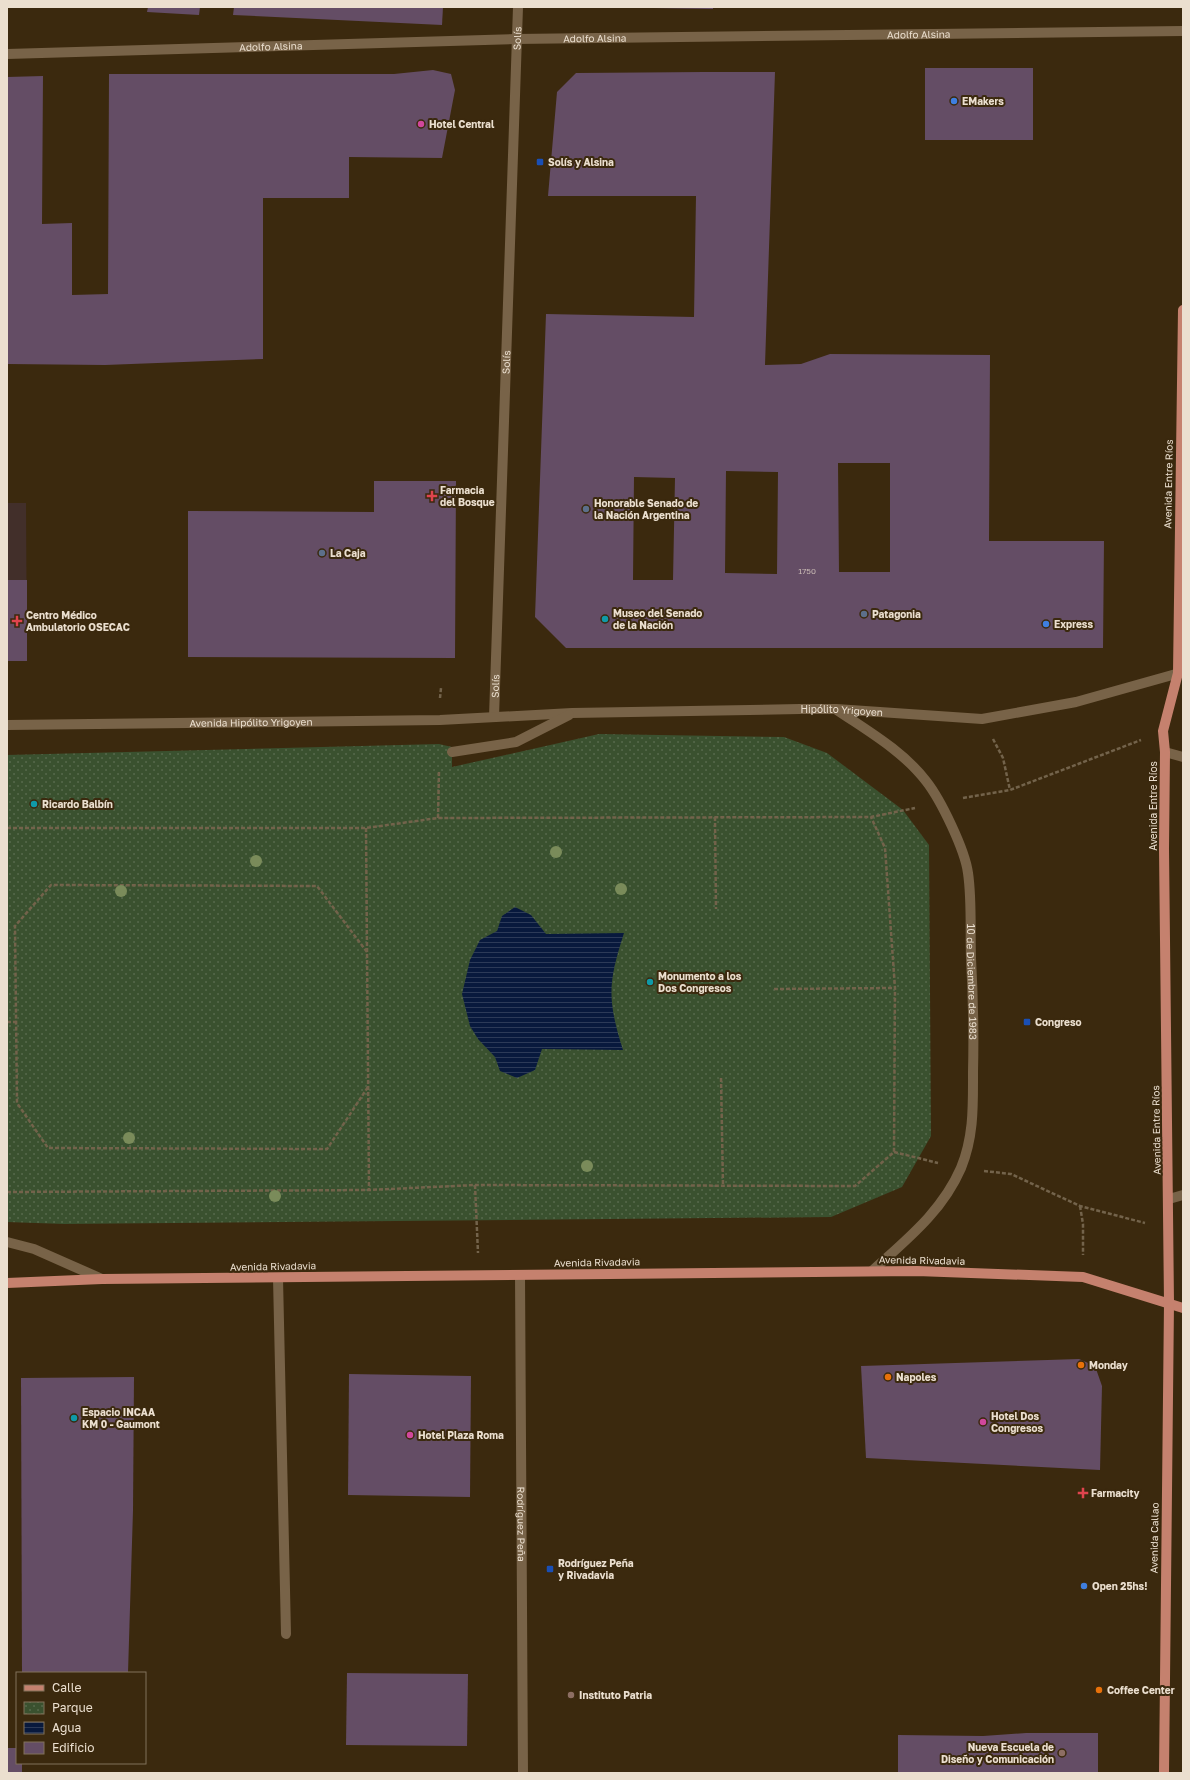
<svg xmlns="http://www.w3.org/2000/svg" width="1190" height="1780" viewBox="0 0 1190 1780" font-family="'Golos Text',sans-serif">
	<defs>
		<pattern id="park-dots" width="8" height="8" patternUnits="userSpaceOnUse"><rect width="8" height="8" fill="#3a512f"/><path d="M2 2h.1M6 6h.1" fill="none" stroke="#576a4c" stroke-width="1.8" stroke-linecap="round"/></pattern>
		<pattern id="water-rules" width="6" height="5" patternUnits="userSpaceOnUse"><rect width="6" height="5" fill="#08193d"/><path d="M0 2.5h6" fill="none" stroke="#2c3a58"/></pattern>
	</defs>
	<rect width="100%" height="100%" fill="#3b290e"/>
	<path fill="#422f2a" d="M7,503H26L27,661H7Z"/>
	<path fill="url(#park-dots)" d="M599,734L784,737L827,753L903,810L929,845L931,1136L902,1187L831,1217L64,1224L7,1222V755L439,744L452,747V767Z"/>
	<path fill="url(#water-rules)" d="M515,907L531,915L546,934L624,933C608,983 607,999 623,1050L542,1049L535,1070L517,1078L500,1071L495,1057L478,1039L470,1026L462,994L470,960L480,940L497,931L502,916Z"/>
	<g fill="#644d65" fill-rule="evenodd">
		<path d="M148,7H200L199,15L147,12Z"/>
		<path d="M234,7H443L442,25L233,15Z"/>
		<path d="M653,7H713V9L653,8Z"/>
		<rect x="925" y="68" width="108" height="72"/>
		<path d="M433,70L451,74L455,90L442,158L349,157V198H263V359L105,365L7,364V77L43,76L42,224L72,223V295L108,294L109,74H394Z"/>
		<path d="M704,72H775L765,365L801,364L830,354L990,355L989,541H1104L1103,648H566L535,617L546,314L694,317L696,196H548L557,92L576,73ZM838,463H890V572H839ZM726,471L778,472L777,574L725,573ZM634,477L675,478L673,580H633Z"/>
		<path d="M374,481H456L455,658L188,657V511L374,512Z"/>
		<rect x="7" y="580" width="20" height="81"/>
		<path d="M1079,1359L1095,1366L1102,1386L1100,1470L866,1458L861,1366Z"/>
		<path d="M349,1374L471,1376L470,1497L348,1495Z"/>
		<path d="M134,1377L133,1510L128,1673H22L21,1378Z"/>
		<path d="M347,1673L468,1674L467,1746L346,1745Z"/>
		<path d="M1026,1733H1098V1773H898V1735L983,1736Z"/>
		<path d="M7,1748H17V1763H22V1773H7Z"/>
	</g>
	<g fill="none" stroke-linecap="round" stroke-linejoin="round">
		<g stroke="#73634b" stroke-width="2.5" stroke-dasharray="4 2" stroke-linecap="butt">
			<path d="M440,698L441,688"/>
			<path d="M993,739L1003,758L1010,790"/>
			<path d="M963,798L1010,790L1141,740"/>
			<path d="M715,817L716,909"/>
			<path d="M438,818L439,771"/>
			<path d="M7,828H366L438,818L871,817L915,808"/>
			<path d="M366,828L369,1190"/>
			<path d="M367,952L317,886L51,885L15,926L17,1103L48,1148L327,1149L368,1087"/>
			<path d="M774,989L895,988"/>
			<path d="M7,1022H16"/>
			<path d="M721,1078L723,1185"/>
			<path d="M894,1152L938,1163"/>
			<path d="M984,1171L1011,1174L1080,1206L1145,1223"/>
			<path d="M475,1185L478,1253"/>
			<path d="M7,1192L369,1190L475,1185L855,1186L894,1152L895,988L885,848L871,817"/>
			<path d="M1080,1206L1083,1224V1255"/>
		</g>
		<g stroke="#786348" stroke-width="10">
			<path id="s1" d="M7,54L515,39L1183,31"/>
			<path id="s2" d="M837,710C868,731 903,751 926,781C941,800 965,850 968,873C972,900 970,930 971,958C973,996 974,1034 973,1072C973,1106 974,1136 961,1168C942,1212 906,1240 872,1271"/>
			<path id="s3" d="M494,717L518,7"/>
			<path id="s4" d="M7,725L440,720L572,713L800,709H836L982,719L1076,702L1183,672"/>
			<path d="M452,752L516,742L569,715"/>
			<path d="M1165,752L1183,757"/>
			<path d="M1169,1199L1183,1195"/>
			<path d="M7,1242L34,1249L102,1279"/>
			<path id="s5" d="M520,1275L523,1773"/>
			<path d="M278,1278L286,1634"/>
		</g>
		<g stroke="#c5816e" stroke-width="10">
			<path d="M7,1283L102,1279L917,1271L1083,1277L1183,1308"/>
			<path d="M1164,1773L1169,1303L1164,849L1165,752L1163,731L1178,673L1183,310"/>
		</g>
	</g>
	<g fill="#7a8b5a">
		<circle cx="556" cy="852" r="6"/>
		<circle cx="256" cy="861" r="6"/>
		<circle cx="621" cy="889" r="6"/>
		<circle cx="121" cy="891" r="6"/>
		<circle cx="129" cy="1138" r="6"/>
		<circle cx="587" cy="1166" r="6"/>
		<circle cx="275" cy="1196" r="6"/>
	</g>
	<g fill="#3f7fe0" stroke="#3b290e" stroke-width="1.5">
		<circle cx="954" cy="101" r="4"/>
		<circle cx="1046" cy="624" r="4"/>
		<circle cx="1084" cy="1586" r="4"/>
	</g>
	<g fill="#d1479c" stroke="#3b290e" stroke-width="1.5">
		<circle cx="421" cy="124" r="4"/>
		<circle cx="983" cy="1422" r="4"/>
		<circle cx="410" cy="1435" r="4"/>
	</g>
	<g fill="#1a4fb4" stroke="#3b290e" stroke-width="1.5">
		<rect x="536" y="158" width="8" height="8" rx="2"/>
		<rect x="1023" y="1018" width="8" height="8" rx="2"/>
		<rect x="546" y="1565" width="8" height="8" rx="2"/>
	</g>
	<g fill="#e0444e" stroke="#3b290e" stroke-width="1.5">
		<path d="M430 490h4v4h4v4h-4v4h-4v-4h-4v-4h4z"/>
		<path d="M15 615h4v4h4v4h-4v4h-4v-4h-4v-4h4z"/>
		<path d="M1081 1487h4v4h4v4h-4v4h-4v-4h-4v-4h4z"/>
	</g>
	<g fill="#5c6f8a" stroke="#3b290e" stroke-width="1.5">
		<circle cx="586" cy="509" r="4"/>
		<circle cx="322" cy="553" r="4"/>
		<circle cx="864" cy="614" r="4"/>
	</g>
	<g fill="#0f9aa8" stroke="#3b290e" stroke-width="1.5">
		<circle cx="605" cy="619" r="4"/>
		<circle cx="34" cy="804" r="4"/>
		<circle cx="650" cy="982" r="4"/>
		<circle cx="74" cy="1418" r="4"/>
	</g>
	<g fill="#e8710a" stroke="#3b290e" stroke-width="1.5">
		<circle cx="1081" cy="1365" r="4"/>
		<circle cx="888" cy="1377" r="4"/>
		<circle cx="1099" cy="1690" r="4"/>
	</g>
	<g fill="#8d6e63" stroke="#3b290e" stroke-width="1.5">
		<circle cx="571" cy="1695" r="4"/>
		<circle cx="1062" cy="1753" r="4"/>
	</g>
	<g text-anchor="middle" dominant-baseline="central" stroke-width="4" stroke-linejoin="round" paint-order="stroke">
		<g font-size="8" fill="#c9bab4">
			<text x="807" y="571">1750</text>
		</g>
		<g font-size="10" fill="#ebdfcf" stroke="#3b290e">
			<text stroke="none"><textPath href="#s1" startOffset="912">Adolfo Alsina</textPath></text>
			<text stroke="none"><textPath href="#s3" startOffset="679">Solís</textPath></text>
			<text stroke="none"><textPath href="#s1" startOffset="588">Adolfo Alsina</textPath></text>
			<text stroke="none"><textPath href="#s1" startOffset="264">Adolfo Alsina</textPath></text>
			<text stroke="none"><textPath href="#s3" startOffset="355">Solís</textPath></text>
			<text transform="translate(1168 484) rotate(-89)">Avenida Entre Ríos</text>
			<text stroke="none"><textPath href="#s3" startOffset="31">Solís</textPath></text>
			<text stroke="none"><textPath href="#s4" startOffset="835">Hipólito Yrigoyen</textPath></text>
			<text stroke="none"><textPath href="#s4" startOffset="244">Avenida Hipólito Yrigoyen</textPath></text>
			<text transform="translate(1153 806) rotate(-90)">Avenida Entre Ríos</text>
			<text stroke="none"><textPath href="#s2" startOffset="325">10 de Diciembre de 1983</textPath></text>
			<text transform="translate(1156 1130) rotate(-91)">Avenida Entre Ríos</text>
			<text transform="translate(922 1260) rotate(1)">Avenida Rivadavia</text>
			<text transform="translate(597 1262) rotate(-1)">Avenida Rivadavia</text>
			<text transform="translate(273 1266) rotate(-1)">Avenida Rivadavia</text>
			<text stroke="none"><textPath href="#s5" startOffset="249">Rodríguez Peña</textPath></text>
			<text transform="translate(1154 1538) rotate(-89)">Avenida Callao</text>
		</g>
		<g font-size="10" font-weight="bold" fill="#ebdfcf" stroke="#3b290e" text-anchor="start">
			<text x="962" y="101">EMakers</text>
			<text x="429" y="124">Hotel Central</text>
			<text x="548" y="162">Solís y Alsina</text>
			<text x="440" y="490">Farmacia<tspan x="440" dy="12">del Bosque</tspan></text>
			<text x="594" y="503">Honorable Senado de<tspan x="594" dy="12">la Nación Argentina</tspan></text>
			<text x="330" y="553">La Caja</text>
			<text x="613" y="613">Museo del Senado<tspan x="613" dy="12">de la Nación</tspan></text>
			<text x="872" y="614">Patagonia</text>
			<text x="26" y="615">Centro Médico<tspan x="26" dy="12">Ambulatorio OSECAC</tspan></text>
			<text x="1054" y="624">Express</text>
			<text x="42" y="804">Ricardo Balbín</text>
			<text x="658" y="976">Monumento a los<tspan x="658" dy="12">Dos Congresos</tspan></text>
			<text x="1035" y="1022">Congreso</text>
			<text x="1089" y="1365">Monday</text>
			<text x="896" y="1377">Napoles</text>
			<text x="82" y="1412">Espacio INCAA<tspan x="82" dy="12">KM 0 - Gaumont</tspan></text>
			<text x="991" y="1416">Hotel Dos<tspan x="991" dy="12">Congresos</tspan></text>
			<text x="418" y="1435">Hotel Plaza Roma</text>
			<text x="1091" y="1493">Farmacity</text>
			<text x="558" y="1563">Rodríguez Peña<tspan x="558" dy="12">y Rivadavia</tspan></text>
			<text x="1092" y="1586">Open 25hs!</text>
			<text x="1107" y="1690">Coffee Center</text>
			<text x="579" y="1695">Instituto Patria</text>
			<text x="1054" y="1747" text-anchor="end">Nueva Escuela de<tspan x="1054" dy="12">Diseño y Comunicación</tspan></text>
		</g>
	</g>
	<rect width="1190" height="1780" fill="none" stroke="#ebdfcf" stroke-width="16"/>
	<rect x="16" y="1672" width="130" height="92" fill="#3b290e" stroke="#81725b"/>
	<rect x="24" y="1685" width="20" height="6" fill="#c5816e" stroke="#81725b"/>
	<text x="52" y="1692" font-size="12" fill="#ebdfcf">Calle</text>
	<rect x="24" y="1702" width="20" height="12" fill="url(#park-dots)" stroke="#81725b"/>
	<text x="52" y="1712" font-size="12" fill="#ebdfcf">Parque</text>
	<rect x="24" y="1722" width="20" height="12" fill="url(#water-rules)" stroke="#81725b"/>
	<text x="52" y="1732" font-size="12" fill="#ebdfcf">Agua</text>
	<rect x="24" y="1742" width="20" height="12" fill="#644d65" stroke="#81725b"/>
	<text x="52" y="1752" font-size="12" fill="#ebdfcf">Edificio</text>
</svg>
